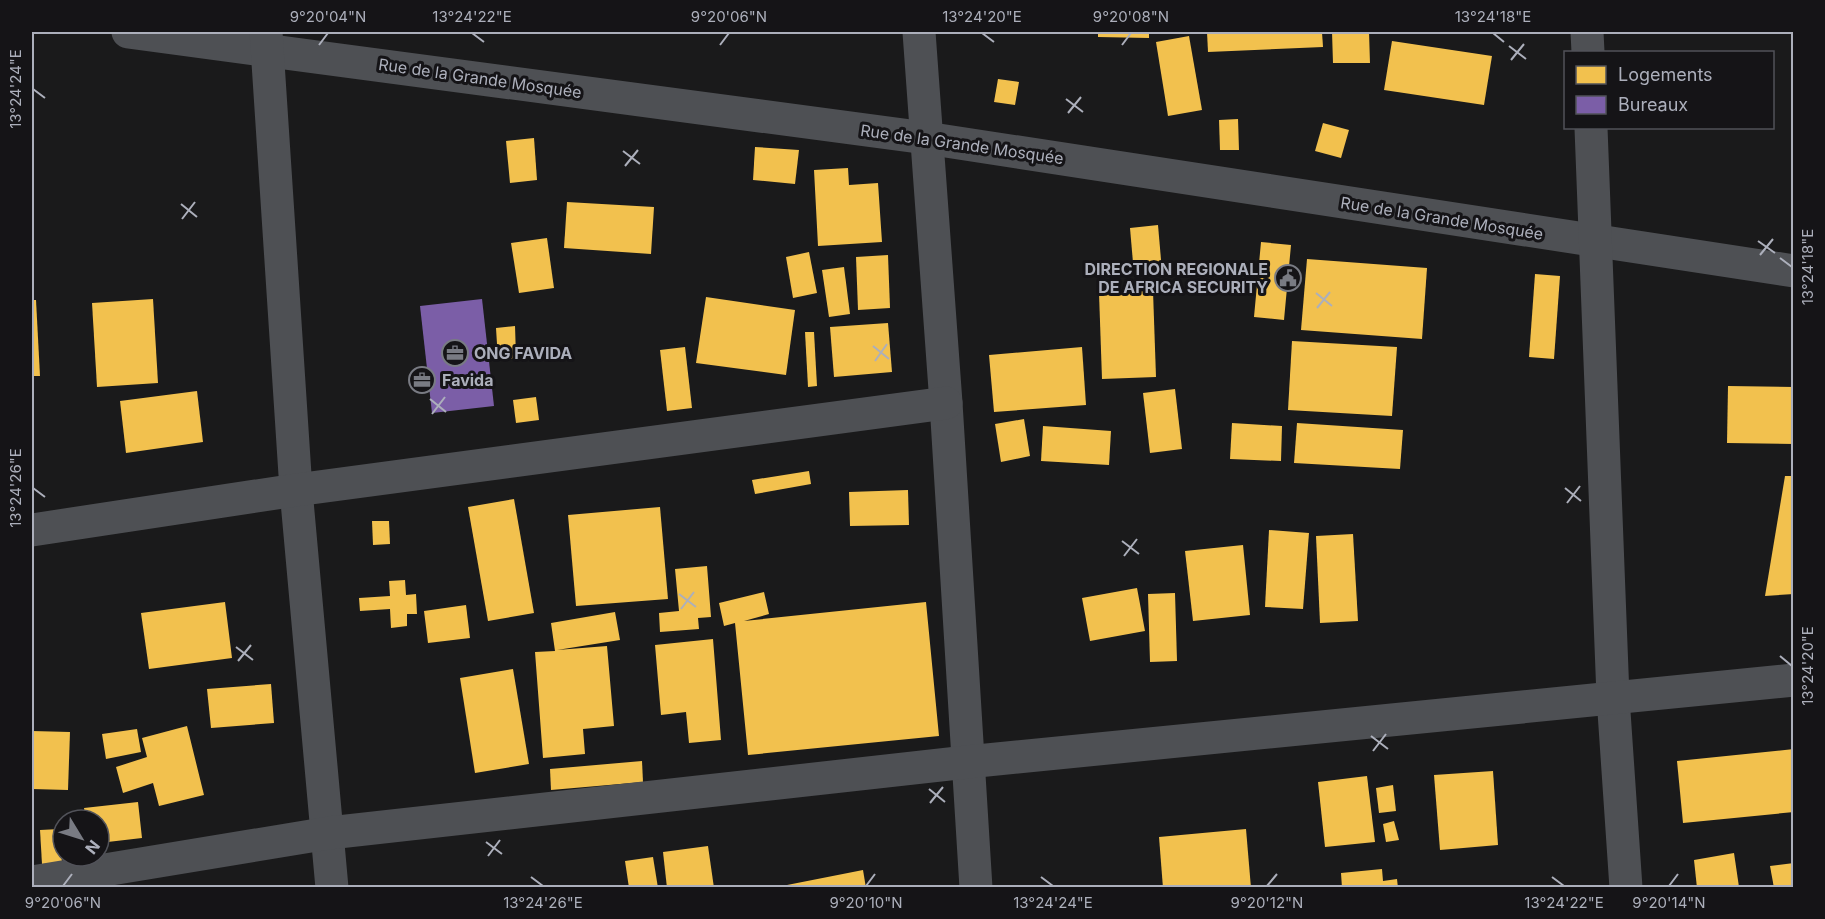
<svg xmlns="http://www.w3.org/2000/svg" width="1825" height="919" viewBox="0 0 1825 919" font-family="Inter,sans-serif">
	<rect width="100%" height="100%" fill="#1a1a1b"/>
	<g fill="#f2c14e">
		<path d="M1098,32H1149V38L1098,37Z"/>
		<path d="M1207,32H1322L1323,47L1208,52Z"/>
		<path d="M1332,32H1369L1370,63H1333Z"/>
		<path d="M1189,36L1202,110L1168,116L1156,42Z"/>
		<path d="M1392,41L1492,56L1484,105L1384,90Z"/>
		<path d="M998,79L1019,82L1015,105L994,102Z"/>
		<path d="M1238,119L1239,150H1220L1219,120Z"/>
		<path d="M1323,123L1349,130L1341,158L1315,151Z"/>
		<path d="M534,138L537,180L510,183L506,141Z"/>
		<path d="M755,147L799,150L795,184L753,180Z"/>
		<path d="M848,168L849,185L878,183L882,242L818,246L814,170Z"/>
		<path d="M567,202L654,207L651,254L564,248Z"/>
		<path d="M1158,225L1162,271L1134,274L1130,228Z"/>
		<path d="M547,238L554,288L519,293L511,243Z"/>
		<path d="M1261,242L1291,245L1284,320L1254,317Z"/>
		<path d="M809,252L817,293L793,298L786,257Z"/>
		<path d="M888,255L890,308L858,310L856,257Z"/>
		<path d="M1307,259L1427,268L1422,339L1301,330Z"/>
		<path d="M844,267L850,314L829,317L822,270Z"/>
		<path d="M1535,274L1560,276L1554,359L1529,357Z"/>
		<path d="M1153,291L1156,377L1102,379L1099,293Z"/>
		<path d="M706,297L795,310L786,375L696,363Z"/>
		<path d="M153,299L158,383L97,387L92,303Z"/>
		<path d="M32,300H36L40,376H32Z"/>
		<path d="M888,323L892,372L834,377L830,327Z"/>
		<path d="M515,326L516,358L498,360L496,328Z"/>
		<path d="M805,332H814L817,386L808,387Z"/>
		<path d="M1292,341L1397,347L1392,416L1288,410Z"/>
		<path d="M685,347L692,408L667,411L660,350Z"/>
		<path d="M1082,347L1086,405L994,412L989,355Z"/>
		<path d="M1728,386L1794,387V444L1727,443Z"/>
		<path d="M1175,389L1182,449L1150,453L1143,393Z"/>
		<path d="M197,391L203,442L126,453L120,401Z"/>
		<path d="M536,397L539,420L516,423L513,400Z"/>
		<path d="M1024,419L1030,456L1001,462L995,424Z"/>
		<path d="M1232,423L1282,426L1281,461L1230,459Z"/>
		<path d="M1297,423L1403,430L1400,469L1294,463Z"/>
		<path d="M1043,426L1111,431L1109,465L1041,461Z"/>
		<path d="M809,471L811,484L755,494L752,480Z"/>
		<path d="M1785,476H1794V594L1765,596Z"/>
		<path d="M908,490L909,525L850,526L849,492Z"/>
		<path d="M514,499L534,613L488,621L468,507Z"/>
		<path d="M660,507L668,599L576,606L568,515Z"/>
		<path d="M372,521H389L390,544L373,545Z"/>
		<path d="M1269,530L1309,533L1303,609L1265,607Z"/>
		<path d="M1353,534L1358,621L1320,623L1316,536Z"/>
		<path d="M1243,545L1250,615L1193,621L1185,551Z"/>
		<path d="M707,566L711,617L698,618L699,629L660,632L659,613L679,611L675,569Z"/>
		<path d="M405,580L406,595L416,594L417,614H407V626L391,628L390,609L360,611L359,598L390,596L389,581Z"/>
		<path d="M1137,588L1145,631L1090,641L1082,598Z"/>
		<path d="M764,592L769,614L744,621L926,602L939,736L748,755L735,623L724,626L719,603Z"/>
		<path d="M1175,593L1177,661L1150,662L1148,594Z"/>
		<path d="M225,602L232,658L149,669L141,613Z"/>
		<path d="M466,605L470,638L428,643L424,611Z"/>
		<path d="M615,612L620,640L557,650L607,646L614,726L583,729L585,754L543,758L535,652L555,651L551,623Z"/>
		<path d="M713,639L721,740L689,743L686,712L661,715L655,645Z"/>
		<path d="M513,669L529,764L475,773L460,678Z"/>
		<path d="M271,684L274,723L211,728L207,689Z"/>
		<path d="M187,726L204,795L159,806L153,783L123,793L116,767L147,757L142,738Z"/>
		<path d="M137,729L141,752L106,759L102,734Z"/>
		<path d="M32,731L70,732L68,790L32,789Z"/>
		<path d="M1794,749V812L1683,823L1677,761Z"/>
		<path d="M642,761L643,782L551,790L550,769Z"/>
		<path d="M1493,771L1498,845L1440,850L1434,775Z"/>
		<path d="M1367,776L1375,842L1325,847L1318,782Z"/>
		<path d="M1393,785L1396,811L1379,813L1376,788Z"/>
		<path d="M138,802L142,838L99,843V820H86L84,808Z"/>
		<path d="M1394,821L1399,840L1386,842L1383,824Z"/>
		<path d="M60,829L62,863L42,864L40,830Z"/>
		<path d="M1246,829L1251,888H1163L1159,837Z"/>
		<path d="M708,846L714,888H667L663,852Z"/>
		<path d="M1734,853L1739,887L1697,888L1694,860Z"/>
		<path d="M653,857L658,888H629L625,861Z"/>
		<path d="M1794,863V888H1774L1770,866Z"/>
		<path d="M1382,869L1383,881L1397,879L1398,888H1342L1341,873Z"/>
		<path d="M863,870L866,888H782V886Z"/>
	</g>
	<path fill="#7b5ea7" d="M482,299L494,406L432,413L420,306Z"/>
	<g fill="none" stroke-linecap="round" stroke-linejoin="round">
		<g stroke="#4e5054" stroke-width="33">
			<path d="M128,32L926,138L1794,271"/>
			<path d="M266,32L296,490L332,888"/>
			<path d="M919,32L946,403L976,888"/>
			<path d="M1587,32L1588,52"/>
			<path d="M1591,128L1613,697L1626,888"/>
			<path d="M32,530L296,490L946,403"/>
			<path d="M32,882L329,833L967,762L1794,680"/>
		</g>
	</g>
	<path fill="none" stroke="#acafbb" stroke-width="2" d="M472,33L484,42M982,33L994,42M1493,33L1504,42M319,45L328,33M720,45L729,33M1122,45L1131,33M1509,46L1526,59M1511,60L1524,44M33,89L45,98M1066,99L1083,112M1068,113L1081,97M623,151L640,164M625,166L638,150M181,204L197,217M182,219L195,202M1758,241L1775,253M1760,255L1773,239M1780,258L1792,267M1316,293L1332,306M1317,308L1330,292M873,346L889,359M875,361L887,344M430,399L446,412M432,414L445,397M33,488L45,497M1565,488L1581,501M1567,503L1580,486M1122,541L1139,554M1124,556L1137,539M679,594L696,607M681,609L694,592M236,647L253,660M1780,656L1792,666M238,661L251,645M1371,736L1388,749M1373,751L1386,734M929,789L945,802M930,803L943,787M486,842L502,854M488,856L500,840M531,877L543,886M1041,877L1053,886M1552,877L1564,886M63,886L72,874M866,886L875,874M1267,886L1277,874M1669,886L1678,874"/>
	<defs>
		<symbol id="civic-ring" viewBox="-11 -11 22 22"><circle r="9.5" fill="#151417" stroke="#797b83" stroke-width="1.5"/><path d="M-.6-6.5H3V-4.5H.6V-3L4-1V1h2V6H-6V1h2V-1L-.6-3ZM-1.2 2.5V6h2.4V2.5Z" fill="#797b83"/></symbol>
		<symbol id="office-ring" viewBox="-11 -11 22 22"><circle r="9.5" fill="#151417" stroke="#797b83" stroke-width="1.5"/><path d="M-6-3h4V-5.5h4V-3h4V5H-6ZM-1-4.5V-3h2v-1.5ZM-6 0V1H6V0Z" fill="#797b83"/></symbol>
	</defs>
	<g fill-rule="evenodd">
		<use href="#civic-ring" x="1273" y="263" width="30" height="30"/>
		<use href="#office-ring" x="440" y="338" width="30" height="30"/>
		<use href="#office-ring" x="407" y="365" width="30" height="30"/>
	</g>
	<g text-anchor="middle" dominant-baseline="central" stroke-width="6" stroke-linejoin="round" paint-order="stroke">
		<g font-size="16" fill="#acafbb" stroke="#151417">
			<text transform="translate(480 78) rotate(8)">Rue de la Grande Mosquée</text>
			<text transform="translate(962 144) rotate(8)">Rue de la Grande Mosquée</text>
			<text transform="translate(1442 218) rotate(9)">Rue de la Grande Mosquée</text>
		</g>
		<g font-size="16" font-weight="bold" fill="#acafbb" stroke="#151417" text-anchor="start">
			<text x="1268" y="269" text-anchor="end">DIRECTION REGIONALE<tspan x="1268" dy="18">DE AFRICA SECURITY</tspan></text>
			<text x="474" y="353">ONG FAVIDA</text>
			<text x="442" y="380">Favida</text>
		</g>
	</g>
	<rect width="1825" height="919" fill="none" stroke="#151417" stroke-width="66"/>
	<rect x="1564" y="51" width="210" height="78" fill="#151417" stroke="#515259" stroke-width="1.5"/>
	<rect x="1576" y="66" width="30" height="18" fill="#f2c14e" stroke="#515259" stroke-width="1.5"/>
	<text x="1618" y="81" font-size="18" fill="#acafbb">Logements</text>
	<rect x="1576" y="96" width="30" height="18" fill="#7b5ea7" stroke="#515259" stroke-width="1.5"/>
	<text x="1618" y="111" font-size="18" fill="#acafbb">Bureaux</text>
	<g transform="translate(81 838) rotate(128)"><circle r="28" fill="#151417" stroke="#515259" stroke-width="1.5"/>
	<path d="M0-4.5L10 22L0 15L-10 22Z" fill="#797b83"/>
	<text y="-9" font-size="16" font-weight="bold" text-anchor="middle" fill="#acafbb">N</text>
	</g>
	<rect x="33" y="33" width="1759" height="853" fill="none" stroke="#acafbb" stroke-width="2"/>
	<g font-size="15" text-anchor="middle" fill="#acafbb">
		<text x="328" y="22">9°20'04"N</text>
		<text x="472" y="22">13°24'22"E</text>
		<text x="729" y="22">9°20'06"N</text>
		<text x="982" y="22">13°24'20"E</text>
		<text x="1131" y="22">9°20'08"N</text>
		<text x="1493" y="22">13°24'18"E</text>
		<text transform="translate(16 89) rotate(-90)" y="5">13°24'24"E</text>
		<text transform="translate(1808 267) rotate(-90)" y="5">13°24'18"E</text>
		<text transform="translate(16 488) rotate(-90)" y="5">13°24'26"E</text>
		<text transform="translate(1808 666) rotate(-90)" y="5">13°24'20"E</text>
		<text x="63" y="908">9°20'06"N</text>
		<text x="543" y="908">13°24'26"E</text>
		<text x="866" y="908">9°20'10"N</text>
		<text x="1053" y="908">13°24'24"E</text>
		<text x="1267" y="908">9°20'12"N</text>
		<text x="1564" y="908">13°24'22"E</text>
		<text x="1669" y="908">9°20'14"N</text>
	</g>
</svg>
